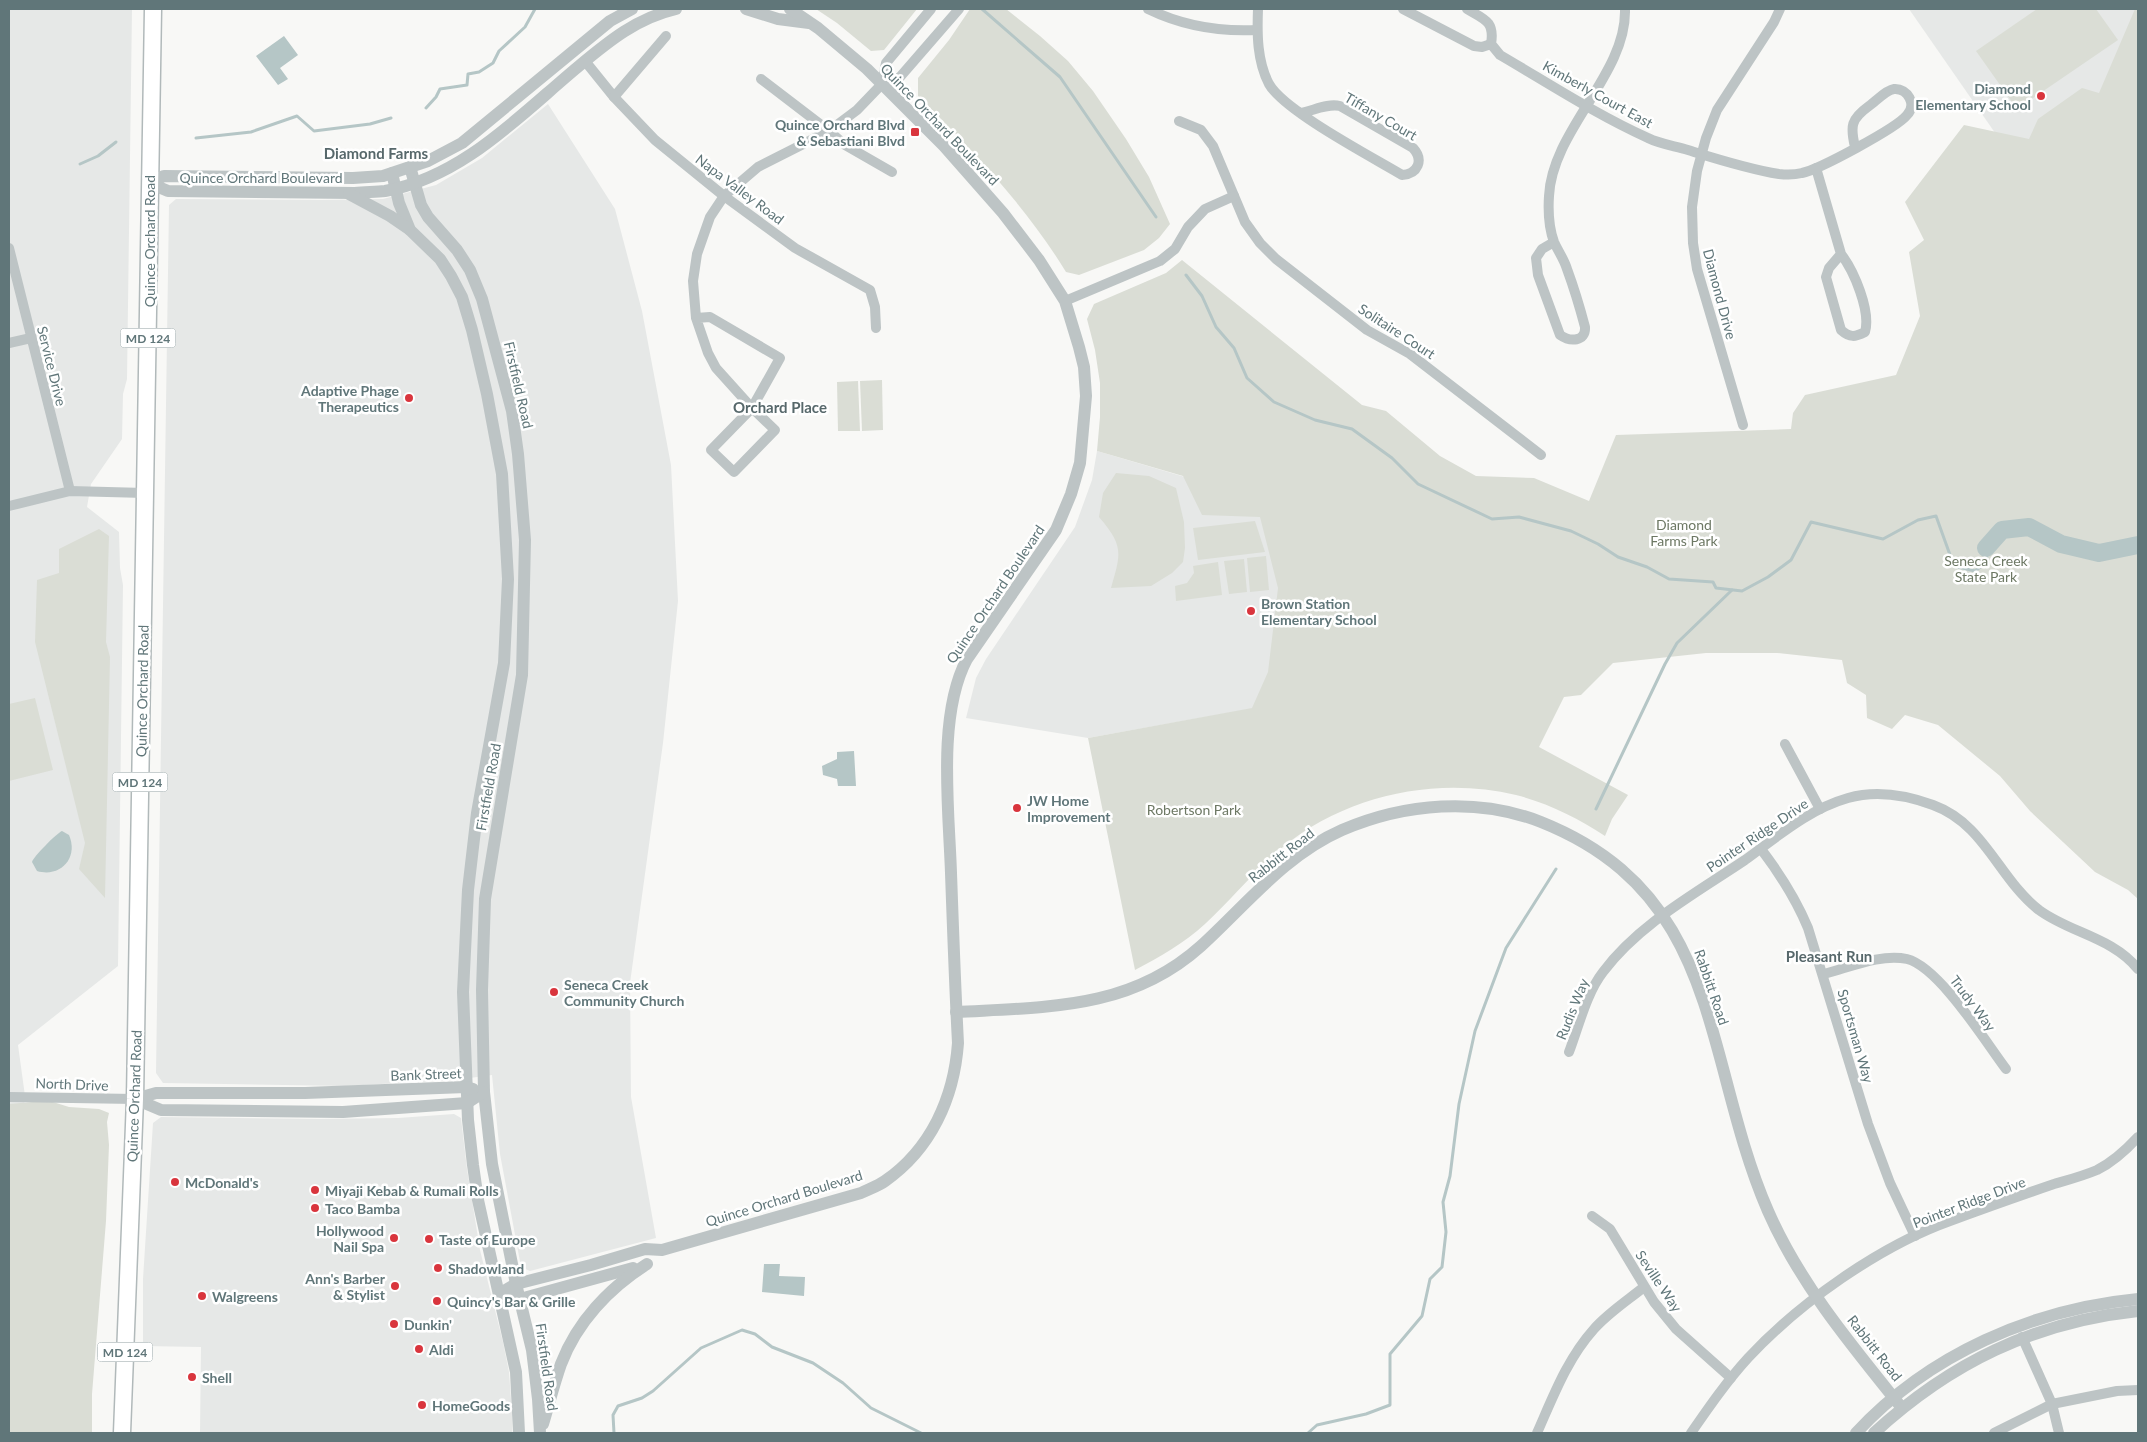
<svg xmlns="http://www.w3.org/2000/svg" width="2147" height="1442" viewBox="0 0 2147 1442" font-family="Lato,sans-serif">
	<rect width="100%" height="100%" fill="#f8f8f6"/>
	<g fill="#e6e8e7">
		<path d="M9,9H132L127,379L123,394L122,439L91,484L87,507L119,532L120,568L123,585L118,966L18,1045L25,1096L20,1150L9,1433Z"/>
		<path d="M1909,9H2138L2072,186L2009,153Z"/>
		<path d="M548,104L615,209L642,311L671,465L678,601L663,743L630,983L631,1097L656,1238L530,1271L521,1267L500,1154L492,1075L455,1080L345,1086L163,1083L156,1073L169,205L176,199L321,200L383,199L436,185L482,158Z"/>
		<path d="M1097,451L1476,563L1466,670L1088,738L966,718L976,678L986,659L1075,527L1092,480Z"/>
		<path d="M454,1114L461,1118L467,1169L480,1250L503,1342L509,1372L512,1413V1433H200L201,1347L143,1346V1279L153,1123L161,1117L319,1119L398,1118Z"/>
	</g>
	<g fill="#daddd5">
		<path d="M816,9H917L884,50L871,51L837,23Z"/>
		<path d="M970,9H1006L1040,36L1068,61L1093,91L1126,139L1149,177L1170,224L1159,238L1144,250L1079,275L1066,272C1027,208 971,148 918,96V78L949,40Z"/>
		<path d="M2037,9H2096L2118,40L2017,109L1976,51Z"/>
		<path d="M2135,9H2138V899L2128,890L2095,872L2030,811L2000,776L1938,725L1905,715L1892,729L1867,718L1866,695L1847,683L1842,660L1777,653H1706L1613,663L1581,695L1564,697L1539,747L1628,795L1612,819L1605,836C1578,818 1548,803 1516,795C1436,776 1347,795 1283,847C1255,870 1232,899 1205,924C1184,943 1160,957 1135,970L1088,738L1252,708L1268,672L1278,588L1260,517L1202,515L1183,476L1097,451L1100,417V383L1095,350L1087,319L1094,304L1166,273L1182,260L1362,405L1386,411L1440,456L1476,476L1534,478L1589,501L1616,435L1791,429L1793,413L1805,395L1896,375L1920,316L1909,252L1924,240L1905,202L1964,125L2029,139L2038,119L2082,88L2099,93Z"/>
		<path d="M882,380L883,430L862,431L860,381Z"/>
		<path d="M858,381L860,431H838L837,382Z"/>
		<path d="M1116,473L1149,476L1176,488L1184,522L1185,548L1183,562L1172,573L1151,586L1111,588C1121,553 1124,546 1099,517L1103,493Z"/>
		<path d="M1255,521L1265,552L1198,560L1193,528Z"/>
		<path d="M99,529L109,536L106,642L110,657L105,898L79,869L85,843L35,642L37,580L59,573V549Z"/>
		<path d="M1266,556L1269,590L1250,592L1247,558Z"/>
		<path d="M1244,559L1247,592L1229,594L1224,561Z"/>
		<path d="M1218,562L1222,595L1176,601L1175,586L1187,583L1194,573L1193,566Z"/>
		<path d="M35,698L53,770L9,781V704Z"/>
		<path d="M32,1102H53L69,1107L99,1109L109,1113L107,1122L109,1145L106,1221L92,1394V1433H9V1104Z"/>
	</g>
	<g fill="#b5c6c6">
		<path d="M284,36L298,55L280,68L288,79L278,85L256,56Z"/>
		<path d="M854,751L856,786H838L837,779L823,775L822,766L837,759V752Z"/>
		<path d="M62,831L69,835C79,858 60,878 37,871L32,862C33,857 57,833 62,831Z"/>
		<path d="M764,1264H780L779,1276L805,1277L804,1296L762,1292Z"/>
	</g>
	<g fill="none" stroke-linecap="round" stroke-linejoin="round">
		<g stroke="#b5c6c6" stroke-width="3">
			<path d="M982,9L1060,77L1156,217"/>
			<path d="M426,108L436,97L440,89L467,85L468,74L479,72L493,63L499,51L525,27L535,9"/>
			<path d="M196,138L251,132L297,116L314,131L370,124L391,118"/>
			<path d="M80,164L98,156L116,142"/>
			<path d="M1186,275L1202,296L1216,327L1234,348L1247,378L1274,402L1315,420L1352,429L1392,458L1418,484L1492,519L1519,517L1571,531L1598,544L1618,557L1647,567L1669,579L1713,582L1716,588L1742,591L1768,577L1791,560L1811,522L1883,539L1918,520L1936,516L1954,566L1975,571L1987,562L1986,548"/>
			<path d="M1596,809L1665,664L1677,643L1732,590"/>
			<path d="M614,1433L613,1415L618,1406L642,1398L653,1391L701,1348L742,1330L755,1334L772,1347L813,1363L843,1383L871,1408L921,1433"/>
			<path d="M1308,1433L1317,1425L1366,1414L1390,1405V1354L1422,1316L1430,1279L1442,1267L1446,1232L1443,1202L1450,1176L1459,1104L1475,1031L1506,948L1556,869"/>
		</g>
		<path stroke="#b5c6c6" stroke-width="18" d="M1986,548L2002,530L2029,527L2061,544L2099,553L2138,545"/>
		<defs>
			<path id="primary" d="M122,1433L135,1099L153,9"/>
		</defs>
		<use href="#primary" stroke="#b1b9ba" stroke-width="19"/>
		<g stroke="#bdc4c5" stroke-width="10">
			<path d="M1148,9C1183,26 1218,32 1257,30"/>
			<path d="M1258,9C1257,34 1257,61 1269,84C1284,111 1372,157 1402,175C1418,174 1424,160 1413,148L1340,106C1327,103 1313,111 1300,113"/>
			<path d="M1403,9L1474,46L1482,47L1491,44"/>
			<path d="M1467,9C1484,19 1495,21 1491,44L1500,55C1548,83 1597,115 1648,138C1660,144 1675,146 1688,150C1717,159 1748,169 1779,174C1787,175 1794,175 1802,173C1818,170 1897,128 1907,115C1917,105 1908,88 1894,89C1886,90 1876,101 1869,106C1851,119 1850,126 1855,147"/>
			<path d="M585,61L614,97L655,140L724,196L795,248L870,290L875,307L876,328"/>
			<path d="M761,79L829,131L845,145L892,172"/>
			<path d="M881,85L886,63L931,9"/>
			<path d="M614,97L666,36"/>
			<path d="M1179,121L1201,130L1213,146L1245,222L1260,243L1276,259L1367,330L1410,354L1541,455"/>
			<path d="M1816,168L1841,254C1854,271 1871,311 1865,332C1855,337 1850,338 1841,330L1826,277L1829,268L1841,254"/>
			<path d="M1554,242L1542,249L1536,258L1538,275L1560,335C1570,342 1586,342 1585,327C1580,308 1574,288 1567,269C1564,259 1558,251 1554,242C1549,228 1548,211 1549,196C1552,130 1627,74 1625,9"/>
			<path d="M9,248L70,491"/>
			<path d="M1065,301L1160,261L1175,249L1188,227L1205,209L1234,196"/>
			<path d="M696,318L710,317L780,358L752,408L716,368L708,353L696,318L693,281L697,254L710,217L724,196L758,167L829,131L857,110L881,85L900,77L959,9"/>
			<path d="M9,343L31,338"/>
			<path d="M752,408L775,430L734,472L711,450Z"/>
			<path d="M1743,425L1697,269L1693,243L1692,207L1697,171L1706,138L1717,110L1774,22L1780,9"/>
			<path d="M9,506L70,491L145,493"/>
			<path d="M1785,744L1820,809"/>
			<path d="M1761,849C1780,874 1796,899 1808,928L1868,1124L1890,1183L1915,1236"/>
			<path d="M1824,974C1848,968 1881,953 1907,959C1939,967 1985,1041 2006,1069"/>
			<path d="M1569,1052C1579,1026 1586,994 1603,972C1639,924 1696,893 1745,860C1777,837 1809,809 1848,798C1876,790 1906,795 1933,805C1985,824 1998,878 2039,910C2070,933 2112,937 2138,969"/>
			<path d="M9,1097L135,1099"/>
			<path d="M1592,1216L1610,1229L1654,1302L1676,1329L1731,1378"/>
			<path d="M2022,1337L2052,1404L2059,1433"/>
			<path d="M1537,1433C1553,1397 1567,1359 1594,1329C1608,1313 1628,1300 1644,1287"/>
			<path d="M1691,1433C1709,1407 1727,1381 1748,1358C1799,1303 1880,1246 1950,1221C1985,1208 2019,1196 2054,1184C2068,1180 2083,1176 2097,1170C2113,1162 2126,1150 2138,1137"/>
			<path d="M1994,1433L2052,1404L2117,1391L2138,1390"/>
		</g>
		<g stroke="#bdc4c5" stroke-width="12">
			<path d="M746,9L778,19L809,23"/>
			<path d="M410,167L421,205L428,217L457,250L470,270L482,299L512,411L518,454L525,540L522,675L485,899L482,990L484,1092L492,1164L516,1284L532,1350L538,1399L540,1433"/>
			<path d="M392,173L399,203L410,230L440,259L451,276L462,297L472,330L487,394L502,474L508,579L504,663L477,813L468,890L463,992L468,1120L473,1165L478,1200L516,1372L519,1433"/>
			<path d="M149,183L168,191L355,193C365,192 375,192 385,191C463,177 521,114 579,66C609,41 637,18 676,9"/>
			<path d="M149,183L164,176L353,178L383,176L428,161L462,143L610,21L632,9"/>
			<path d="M349,194L390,216L409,229"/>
			<path d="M956,1012C1046,1007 1130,1010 1201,946C1246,905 1285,855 1342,830C1405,803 1478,797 1541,822C1724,895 1702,1059 1768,1211C1800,1284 1852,1346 1902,1408"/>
			<path d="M135,1099L161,1110L343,1112L467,1103L484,1092"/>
			<path d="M135,1099L156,1093H305L466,1087L473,1089"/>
			<path d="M499,1294L516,1284L591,1265L645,1249L662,1250L861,1193C869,1189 878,1186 885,1181C931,1149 954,1098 958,1043C955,986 953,929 951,873C949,810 937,715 967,659L1056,530L1071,494L1080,463L1086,396L1084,367L1079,347L1065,301L1039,260L1003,213L944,146L867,69L818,28L790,9"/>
			<path d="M513,1297L520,1299L633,1268"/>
			<path d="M543,1424C549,1404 554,1384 561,1364C577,1322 609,1288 647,1264"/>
			<path d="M1856,1433C1929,1354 2033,1309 2138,1299"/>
			<path d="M1874,1433C1950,1363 2034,1322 2138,1311"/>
		</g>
		<use href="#primary" stroke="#fff" stroke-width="16"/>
	</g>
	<g fill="#d9353d" stroke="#fff" stroke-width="2">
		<circle cx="2041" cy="96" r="5"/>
		<rect x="910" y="127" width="10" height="10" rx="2.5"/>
		<circle cx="409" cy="398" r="5"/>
		<circle cx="1251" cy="611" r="5"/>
		<circle cx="1017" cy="808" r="5"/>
		<circle cx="554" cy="992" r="5"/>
		<circle cx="175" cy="1182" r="5"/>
		<circle cx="315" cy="1190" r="5"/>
		<circle cx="315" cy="1208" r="5"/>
		<circle cx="394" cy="1238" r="5"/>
		<circle cx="429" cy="1239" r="5"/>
		<circle cx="438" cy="1268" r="5"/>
		<circle cx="395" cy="1286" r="5"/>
		<circle cx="202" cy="1296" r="5"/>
		<circle cx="437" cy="1301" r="5"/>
		<circle cx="394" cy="1324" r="5"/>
		<circle cx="419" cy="1349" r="5"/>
		<circle cx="192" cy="1377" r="5"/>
		<circle cx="422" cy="1405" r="5"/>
	</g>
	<g text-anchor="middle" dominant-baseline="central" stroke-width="5" stroke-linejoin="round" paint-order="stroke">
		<g fill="#fff" stroke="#909fa1" stroke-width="1">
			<rect x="120.5" y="328.5" width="55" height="19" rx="4"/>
			<rect x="112.5" y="772.5" width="55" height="19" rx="4"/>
			<rect x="97.5" y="1342.5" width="55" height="19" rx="4"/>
		</g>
		<g font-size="12" font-weight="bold" fill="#607679">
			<text x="148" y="338">MD 124</text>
			<text x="140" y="782">MD 124</text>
			<text x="125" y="1352">MD 124</text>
		</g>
		<g font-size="14" font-weight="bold" fill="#607679" stroke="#fff" text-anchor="start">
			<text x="2031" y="88" text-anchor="end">Diamond<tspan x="2031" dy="16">Elementary School</tspan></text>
			<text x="905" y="124" text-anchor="end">Quince Orchard Blvd<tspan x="905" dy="16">&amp; Sebastiani Blvd</tspan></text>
			<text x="399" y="390" text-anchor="end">Adaptive Phage<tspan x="399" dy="16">Therapeutics</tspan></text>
			<text x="1261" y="603">Brown Station<tspan x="1261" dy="16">Elementary School</tspan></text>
			<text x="1027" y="800">JW Home<tspan x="1027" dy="16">Improvement</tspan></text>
			<text x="564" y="984">Seneca Creek<tspan x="564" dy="16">Community Church</tspan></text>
			<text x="185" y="1182">McDonald's</text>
			<text x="325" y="1190">Miyaji Kebab &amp; Rumali Rolls</text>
			<text x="325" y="1208">Taco Bamba</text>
			<text x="384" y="1230" text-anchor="end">Hollywood<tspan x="384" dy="16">Nail Spa</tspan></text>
			<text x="439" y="1239">Taste of Europe</text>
			<text x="448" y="1268">Shadowland</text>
			<text x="385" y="1278" text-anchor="end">Ann's Barber<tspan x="385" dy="16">&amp; Stylist</tspan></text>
			<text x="212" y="1296">Walgreens</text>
			<text x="447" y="1301">Quincy's Bar &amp; Grille</text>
			<text x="404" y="1324">Dunkin'</text>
			<text x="429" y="1349">Aldi</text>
			<text x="202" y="1377">Shell</text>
			<text x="432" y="1405">HomeGoods</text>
		</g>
		<g font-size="14" fill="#607679" stroke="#fff">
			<text transform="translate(1598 94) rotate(29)">Kimberly Court East</text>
			<text transform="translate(1381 116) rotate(30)">Tiffany Court</text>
			<text transform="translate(940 124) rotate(46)">Quince Orchard Boulevard</text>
			<text x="261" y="177">Quince Orchard Boulevard</text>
			<text transform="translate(740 189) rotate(37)">Napa Valley Road</text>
			<text transform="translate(149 241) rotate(-90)">Quince Orchard Road</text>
			<text transform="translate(1720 294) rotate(75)">Diamond Drive</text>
			<text transform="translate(1397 331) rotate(33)">Solitaire Court</text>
			<text transform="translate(52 366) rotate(76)">Service Drive</text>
			<text transform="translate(519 385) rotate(77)">Firstfield Road</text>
			<text transform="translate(995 594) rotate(-56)">Quince Orchard Boulevard</text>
			<text transform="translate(142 691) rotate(-89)">Quince Orchard Road</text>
			<text transform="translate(488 787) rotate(-80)">Firstfield Road</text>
			<text transform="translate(1757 835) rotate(-34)">Pointer Ridge Drive</text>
			<text transform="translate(1281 855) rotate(-38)">Rabbitt Road</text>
			<text transform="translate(1712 987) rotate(71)">Rabbitt Road</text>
			<text transform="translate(1973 1003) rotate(53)">Trudy Way</text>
			<text transform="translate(1572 1009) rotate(-68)">Rudis Way</text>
			<text transform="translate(1856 1036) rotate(74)">Sportsman Way</text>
			<text transform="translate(426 1074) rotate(-2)">Bank Street</text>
			<text transform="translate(72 1084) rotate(2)">North Drive</text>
			<text transform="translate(134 1096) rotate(-88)">Quince Orchard Road</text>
			<text transform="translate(784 1198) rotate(-17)">Quince Orchard Boulevard</text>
			<text transform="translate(1969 1202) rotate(-21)">Pointer Ridge Drive</text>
			<text transform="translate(1659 1281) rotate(56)">Seville Way</text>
			<text transform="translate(1875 1348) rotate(52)">Rabbitt Road</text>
			<text transform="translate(547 1367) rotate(82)">Firstfield Road</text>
		</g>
		<g font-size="14" fill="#6d7864" stroke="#fff">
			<text x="1684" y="524">Diamond<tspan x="1684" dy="16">Farms Park</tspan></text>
			<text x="1986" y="560">Seneca Creek<tspan x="1986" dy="16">State Park</tspan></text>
			<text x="1194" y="809">Robertson Park</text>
		</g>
		<g font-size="15" font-weight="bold" fill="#57686b" stroke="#fff">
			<text x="376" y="153">Diamond Farms</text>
			<text x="780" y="407">Orchard Place</text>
			<text x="1829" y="956">Pleasant Run</text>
		</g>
	</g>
	<rect width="2147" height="1442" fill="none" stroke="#607679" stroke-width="20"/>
</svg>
